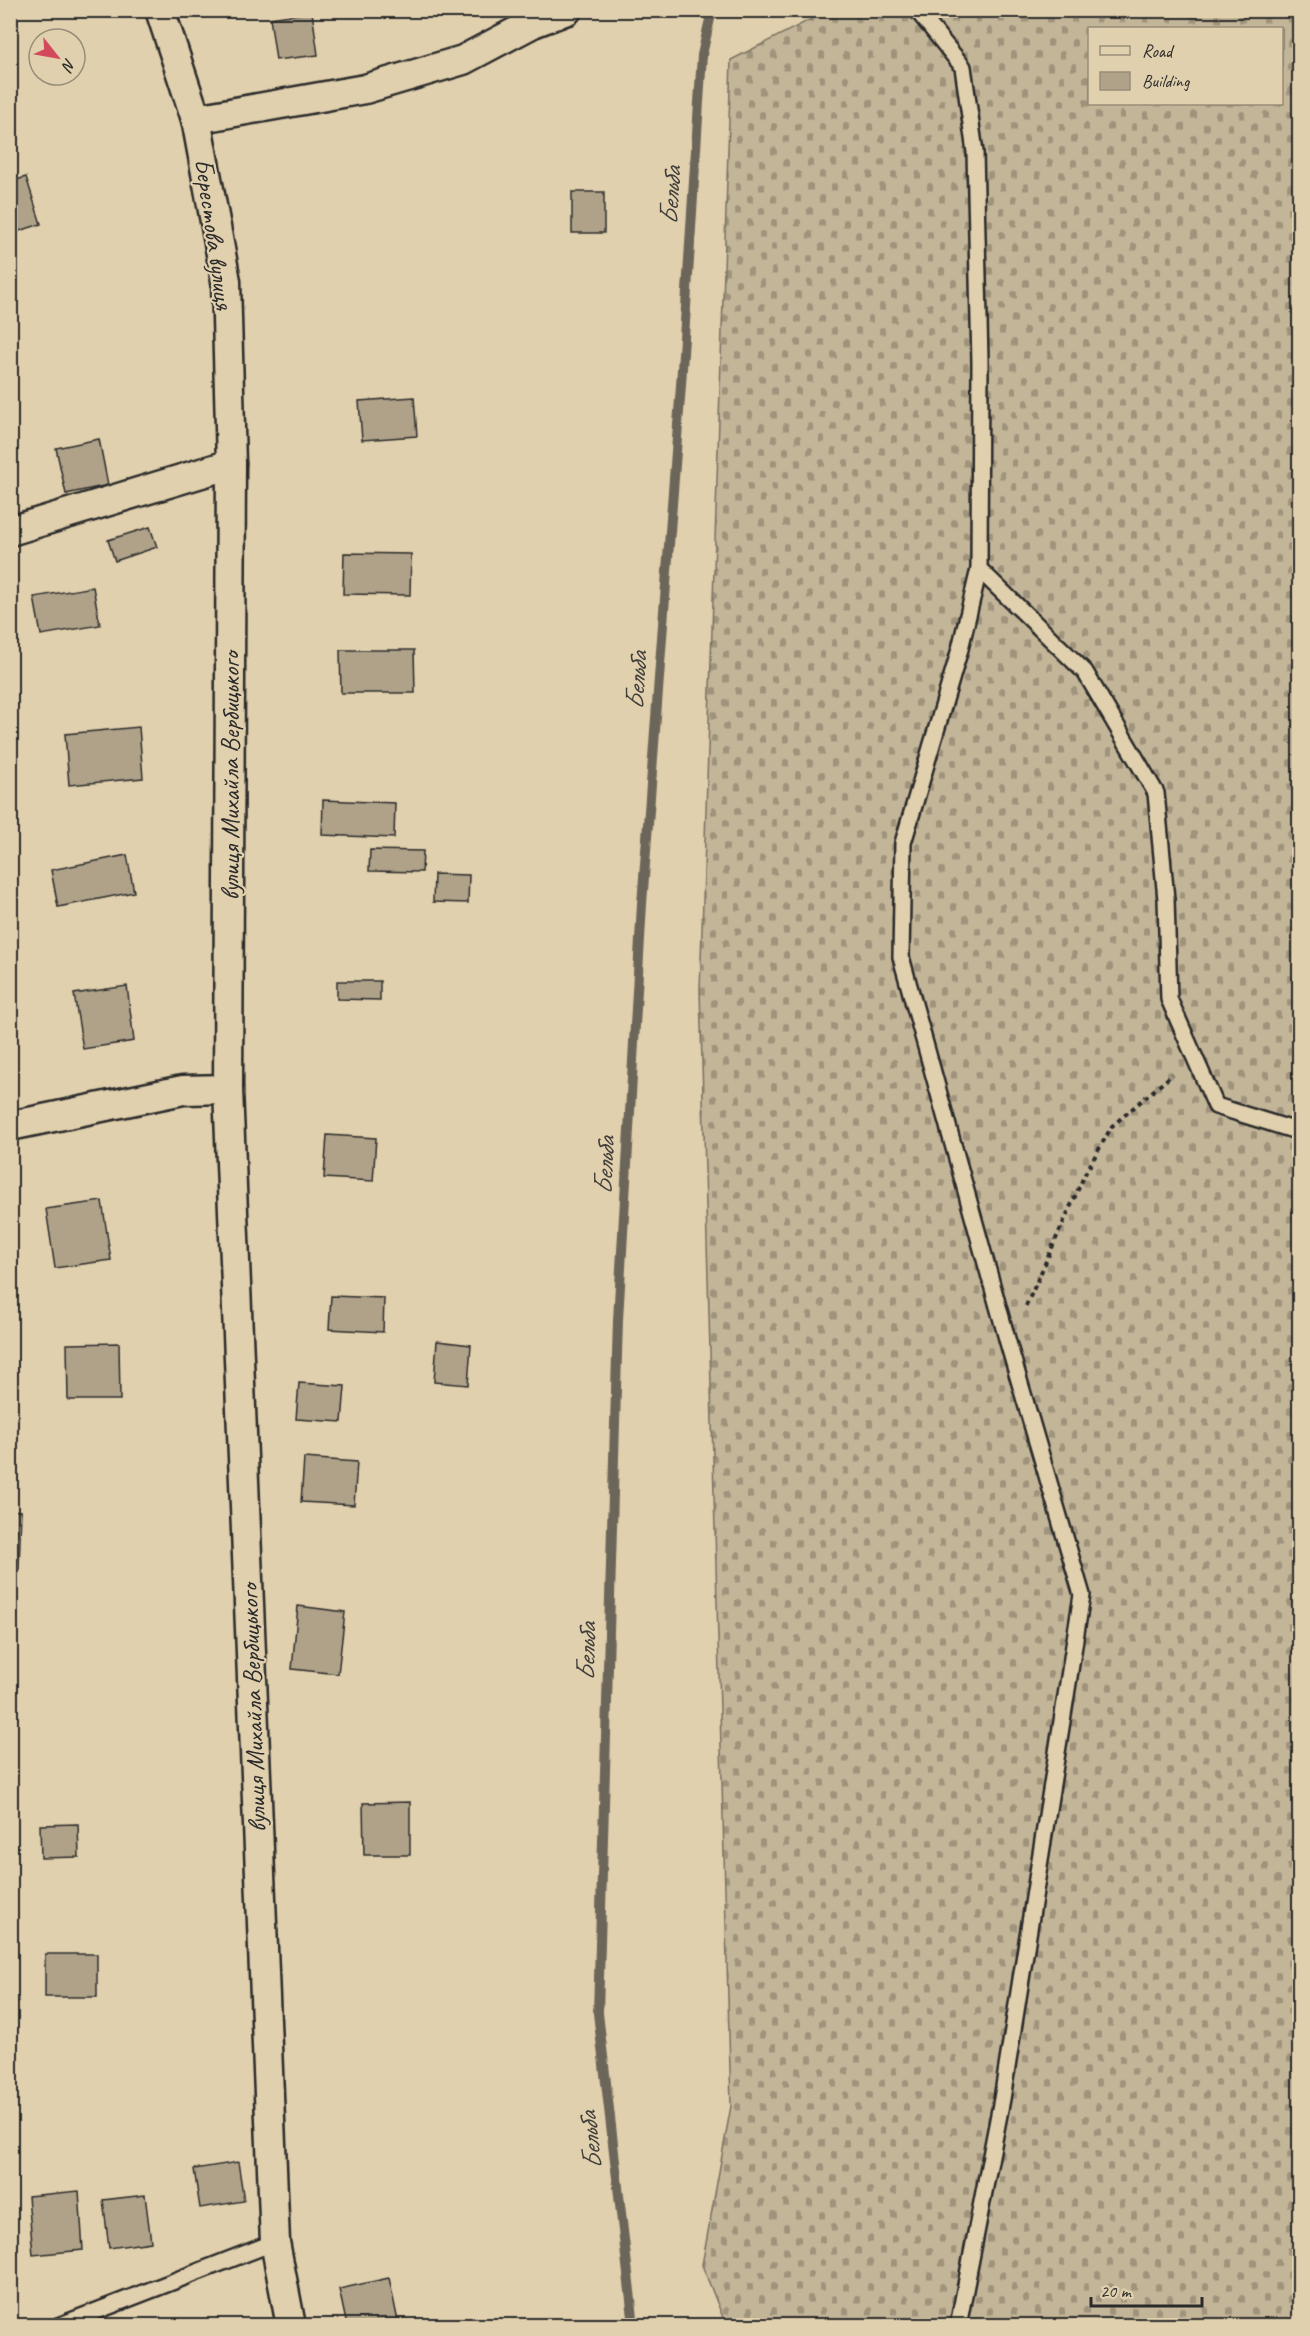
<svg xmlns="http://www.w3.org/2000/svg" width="1310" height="2336" viewBox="0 0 1310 2336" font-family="Caveat,sans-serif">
	<defs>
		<pattern id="cemetery-stones" width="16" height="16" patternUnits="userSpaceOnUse" patternTransform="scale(1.5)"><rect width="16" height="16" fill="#c3b598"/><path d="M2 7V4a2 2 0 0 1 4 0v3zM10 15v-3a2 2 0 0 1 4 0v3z" fill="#9f937c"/></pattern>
	</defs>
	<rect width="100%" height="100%" fill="#e1d0ad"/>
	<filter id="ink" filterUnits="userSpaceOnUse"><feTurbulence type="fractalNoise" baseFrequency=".0167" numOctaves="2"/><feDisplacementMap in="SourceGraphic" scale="12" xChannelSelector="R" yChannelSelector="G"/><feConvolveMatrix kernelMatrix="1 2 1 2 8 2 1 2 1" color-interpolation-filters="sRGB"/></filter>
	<g filter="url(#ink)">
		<path fill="url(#cemetery-stones)" stroke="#777062" stroke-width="1.5" fill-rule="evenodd" d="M827,11H1299V2325H726L702,2265L731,2106L700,990L731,60ZM1090,28H1282V104H1090Z"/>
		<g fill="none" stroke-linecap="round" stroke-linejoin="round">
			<path stroke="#6c665a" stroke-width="10" d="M634,2326L598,2013L618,1320L642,904L681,385L702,55L712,10"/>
		</g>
		<g fill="#afa289" stroke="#2b2b2b" stroke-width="1.5">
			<path d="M312,12L318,55L276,60L270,18Z"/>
			<path d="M26,177L41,224L10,234V182Z"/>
			<rect x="572" y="192" width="32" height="41"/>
			<path d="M414,397L417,436L362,440L359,401Z"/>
			<path d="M99,439L108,485L66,494L56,448Z"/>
			<path d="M150,527L157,547L115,561L108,540Z"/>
			<path d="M344,553L411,554L410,595L343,594Z"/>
			<path d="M93,587L100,625L41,635L34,597Z"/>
			<path d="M340,650H414L415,693H341Z"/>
			<path d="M139,727L143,778L69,785L65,734Z"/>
			<path d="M323,800L395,803L394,838L322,835Z"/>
			<path d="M370,850L423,851L422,872L369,871Z"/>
			<path d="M127,855L134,892L58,907L51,870Z"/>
			<path d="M434,874L469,875L468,903L433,902Z"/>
			<path d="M337,981H380V1000L337,999Z"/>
			<path d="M127,986L134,1041L83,1049L74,994Z"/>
			<path d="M327,1135L376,1138L373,1181L324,1178Z"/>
			<path d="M102,1201L111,1260L55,1268L46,1209Z"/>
			<path d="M331,1296L384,1298L383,1332L329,1329Z"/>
			<path d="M437,1341L471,1345L468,1385L434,1382Z"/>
			<path d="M119,1343L120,1400H68L67,1344Z"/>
			<path d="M299,1383L345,1386L342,1422L296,1419Z"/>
			<path d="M304,1458L357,1462L354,1505L301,1502Z"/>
			<path d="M10,1510L21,1511L19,1569L10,1568Z"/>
			<path d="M298,1606L345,1612L338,1674L292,1669Z"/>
			<path d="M410,1802V1855H364L363,1803Z"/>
			<path d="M78,1824L79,1857L41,1858L40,1825Z"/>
			<rect x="45" y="1954" width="52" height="43"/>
			<path d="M238,2162L244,2201L200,2208L194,2169Z"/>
			<path d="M79,2191L83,2250L33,2255L28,2196Z"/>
			<path d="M145,2195L151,2242L109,2248L103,2200Z"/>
			<path d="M389,2278L399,2326H347L339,2289Z"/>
		</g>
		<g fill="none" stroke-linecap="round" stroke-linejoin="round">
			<defs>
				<g id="service">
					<path d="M917,10L963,67L975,152L980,362L979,569L1085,672L1156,793L1166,899L1169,999L1216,1106L1300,1132"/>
					<path d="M58,2326L275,2242"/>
					<path d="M958,2326L1002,2099L1082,1595L1009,1346L901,957L903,843L960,649L979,569"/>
				</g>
				<g id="minor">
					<path d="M160,10L196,119L226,281L231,464L228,1089L275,2242L291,2326"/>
					<path d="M196,119L365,89L463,60L533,23L567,10"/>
					<path d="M10,531L231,464"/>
					<path d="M10,1126L183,1090L228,1089"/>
				</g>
			</defs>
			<use href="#service" stroke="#2b2b2b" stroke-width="20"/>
			<use href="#minor" stroke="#2b2b2b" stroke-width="33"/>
			<path stroke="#2b2b2b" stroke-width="4" stroke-dasharray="4.5 4.5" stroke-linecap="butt" d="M1026,1306L1085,1174L1112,1126L1173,1074"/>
			<use href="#service" stroke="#e1d0ad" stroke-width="15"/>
			<use href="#minor" stroke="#e1d0ad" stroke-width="28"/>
		</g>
	</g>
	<g text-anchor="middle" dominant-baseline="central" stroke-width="4.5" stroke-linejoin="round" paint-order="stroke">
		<g font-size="26" fill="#2b2b2b" stroke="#e1d0ad">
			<text transform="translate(214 234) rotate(82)">Берестова вулиця</text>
			<text transform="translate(230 776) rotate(-90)">вулиця Михайла Вербицького</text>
			<text transform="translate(253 1708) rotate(-92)">вулиця Михайла Вербицького</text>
		</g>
		<g font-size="27" font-style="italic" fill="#413f3b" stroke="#e1d0ad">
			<text transform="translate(670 196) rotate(-86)">Бельба</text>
			<text transform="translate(636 681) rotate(-86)">Бельба</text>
			<text transform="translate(604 1166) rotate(-87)">Бельба</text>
			<text transform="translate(586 1652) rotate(-88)">Бельба</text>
			<text transform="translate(590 2141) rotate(-96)">Бельба</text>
		</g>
	</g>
	<rect width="1310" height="2336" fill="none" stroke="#e1d0ad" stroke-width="36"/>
	<rect x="18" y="18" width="1274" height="2300" fill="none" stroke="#2b2b2b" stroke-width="2" filter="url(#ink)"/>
	<rect x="1088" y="27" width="195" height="78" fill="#e1d0ad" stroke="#988e79" stroke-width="1.5"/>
	<rect x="1100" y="46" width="30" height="9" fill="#e1d0ad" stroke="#988e79" stroke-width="1.5"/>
	<text x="1142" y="57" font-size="18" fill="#2b2b2b">Road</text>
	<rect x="1100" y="72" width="30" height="18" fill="#afa289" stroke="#988e79" stroke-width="1.5"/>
	<text x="1142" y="87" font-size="18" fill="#2b2b2b">Building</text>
	<g transform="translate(57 57) rotate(121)"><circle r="28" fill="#e1d0ad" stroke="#988e79" stroke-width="1.5"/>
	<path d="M0-4.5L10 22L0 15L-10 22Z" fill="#d1495b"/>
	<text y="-9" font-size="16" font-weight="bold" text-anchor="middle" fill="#2b2b2b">N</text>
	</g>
	<path d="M1091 2297v9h111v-9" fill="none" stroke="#2b2b2b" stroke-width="3"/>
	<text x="1100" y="2297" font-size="18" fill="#2b2b2b" stroke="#e1d0ad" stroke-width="4.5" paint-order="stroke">20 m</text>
</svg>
